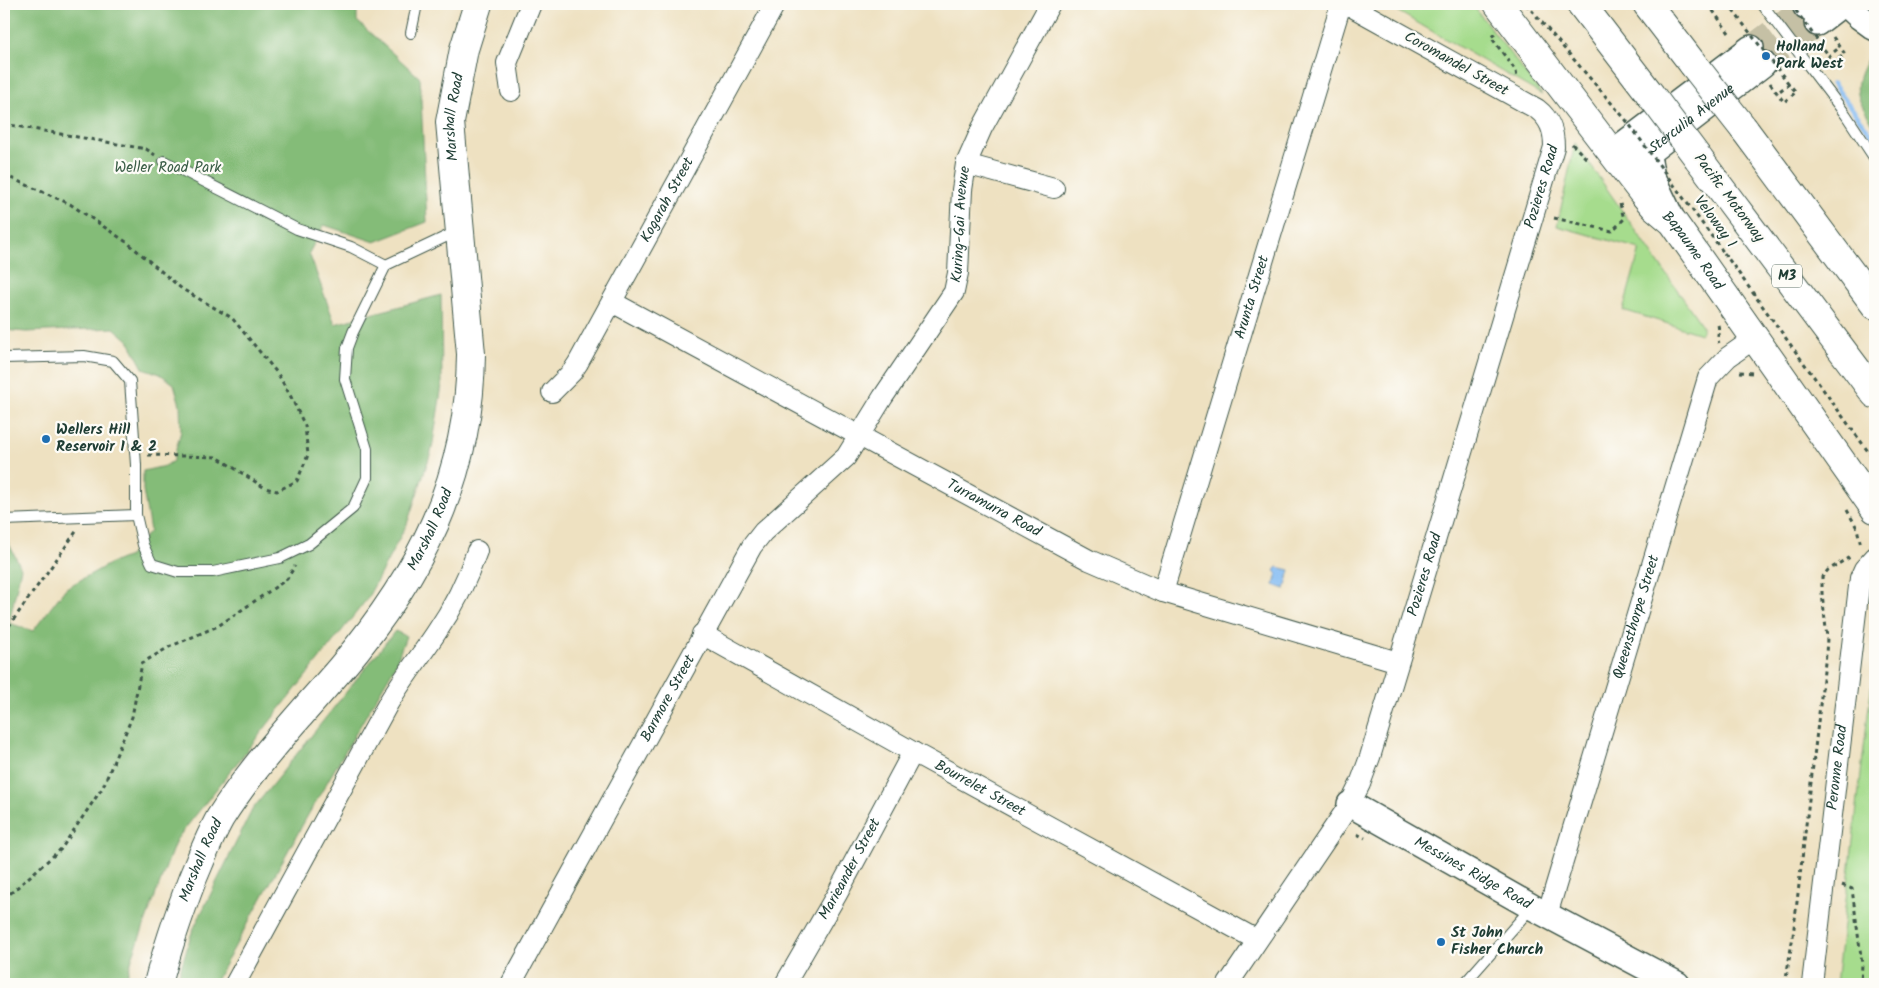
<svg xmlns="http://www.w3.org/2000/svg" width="1879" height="988" viewBox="0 0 1879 988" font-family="Kalam,sans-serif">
	<rect width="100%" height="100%" fill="#fdfcf7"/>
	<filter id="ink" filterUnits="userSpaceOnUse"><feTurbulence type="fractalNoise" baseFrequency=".02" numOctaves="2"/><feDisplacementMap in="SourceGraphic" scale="10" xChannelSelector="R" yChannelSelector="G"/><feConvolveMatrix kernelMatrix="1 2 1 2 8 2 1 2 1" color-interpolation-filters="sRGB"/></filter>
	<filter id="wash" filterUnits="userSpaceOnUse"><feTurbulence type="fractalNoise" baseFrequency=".0096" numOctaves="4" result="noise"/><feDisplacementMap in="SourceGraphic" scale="20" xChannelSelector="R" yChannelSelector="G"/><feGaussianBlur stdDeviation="1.12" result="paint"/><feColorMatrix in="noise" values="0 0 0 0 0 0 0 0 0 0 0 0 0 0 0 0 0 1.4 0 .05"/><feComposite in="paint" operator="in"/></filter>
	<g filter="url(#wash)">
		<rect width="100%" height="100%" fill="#eee1c1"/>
		<g fill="#a6dc8d" stroke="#628c60">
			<path d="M1385,4H1472L1542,95Z"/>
			<path d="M1575,143L1703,327L1701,334L1623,310L1640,249L1557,226Z"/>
			<path d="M1875,655V984H1836Z"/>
		</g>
		<g fill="#84bc78" stroke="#527c56">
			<path d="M4,4H357V21L420,78L427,222L375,242L324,225L309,253L335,324L441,295L442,385L432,449L407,524L367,599L176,840L132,958L125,984H4V534L21,568L9,623L33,631L66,588L109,564L129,556L150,531L143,490V471L165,466L173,461L181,431L180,405L174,384L160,374L143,368L128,340L114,328L26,332L4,330Z"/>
			<path d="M1872,51H1875V127C1853,94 1851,86 1872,51Z"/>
			<path d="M395,631L406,636L395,666L308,815L214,984H176L192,932L252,810Z"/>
		</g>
		<path fill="#81baf2" stroke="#507c93" d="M1277,567L1290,570L1285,589L1274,585L1277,573L1275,571Z"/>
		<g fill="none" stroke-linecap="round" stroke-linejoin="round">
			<path stroke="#81baf2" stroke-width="5" d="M1833,84L1875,139"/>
		</g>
	</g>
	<g filter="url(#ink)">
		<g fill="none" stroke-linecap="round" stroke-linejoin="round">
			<g stroke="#c5c0a5" stroke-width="25" stroke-dasharray="25 12" stroke-linecap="butt">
				<path d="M1751,48L1806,7"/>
				<path d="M1763,64L1817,23"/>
			</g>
			<defs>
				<g id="service">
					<path d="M411,33L417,4"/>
					<path d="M1808,65L1846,115L1875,159"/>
					<path d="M164,161L297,229L351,247L386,265"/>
					<path d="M4,358L84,356L113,361L130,381L136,465V515L143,545L152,564L178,572H213L280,558L309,544L353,508L367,478V449L345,379L347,348L353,332L386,265L458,231"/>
					<path d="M4,520L136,515"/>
					<path d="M1464,984L1531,908"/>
				</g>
				<g id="minor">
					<path d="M511,91L507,63L531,4"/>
					<path d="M966,164L1054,188"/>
					<path id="s1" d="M612,302L1089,560L1163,592L1398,662"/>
					<path id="s2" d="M552,392L572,372L578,363L775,4"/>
					<path id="s3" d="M1163,592L1341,4"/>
					<path id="s4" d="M702,634L913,752L1257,940"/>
					<path id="s5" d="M1547,915L1708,378L1728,357L1755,338"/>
					<path d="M235,984L389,702C404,677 420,657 436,633C454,607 467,580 477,551"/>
					<path id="s6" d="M511,984L752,546L763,532L846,457L883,397L954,292L958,273L962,190L966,164L982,128L1050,4"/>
					<path id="s7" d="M785,984L837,894L913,752"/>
					<path id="s8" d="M1228,984L1350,804L1360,784L1370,757L1554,147C1554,131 1550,119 1537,109L1347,4"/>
					<path id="s9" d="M1812,984L1860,578L1864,569L1875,557"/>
				</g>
				<g id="tertiary">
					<path d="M1846,4L1860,17L1875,28"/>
					<path d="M1806,7L1810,4"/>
					<path d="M1817,23L1842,4"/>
					<path d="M1647,151L1652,177L1672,219"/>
					<path d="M1612,153L1751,48"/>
					<path id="s10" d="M1613,154H1641L1654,148L1763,64"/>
					<path id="s11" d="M1350,804L1532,907L1677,984"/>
				</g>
				<g id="secondary">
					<path id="s12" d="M1498,4L1642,192L1654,206L1673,222L1875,509"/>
					<path id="s13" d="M158,984C167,949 179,914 192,880C201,859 209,838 220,818C254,764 299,717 341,668C420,575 470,478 471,354L450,122L464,49L478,4"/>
				</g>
				<g id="motorway">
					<path d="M1581,4L1650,94"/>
					<path d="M1647,4L1693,64"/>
					<path d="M1744,129L1875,305"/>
					<path d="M1698,158L1875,394"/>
				</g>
			</defs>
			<use href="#service" stroke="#3e5649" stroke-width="12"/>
			<use href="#minor" stroke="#3e5649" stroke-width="22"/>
			<use href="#tertiary" stroke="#3e5649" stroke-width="28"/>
			<use href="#secondary" stroke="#3e5649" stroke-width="30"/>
			<use href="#motorway" stroke="#3e5649" stroke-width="30"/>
			<g stroke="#3e5649" stroke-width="3" stroke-dasharray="4 4" stroke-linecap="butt">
				<path d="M1708,4L1729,33"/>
				<path d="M1495,34L1491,37L1516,71L1517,78"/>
				<path d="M1833,37L1840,47L1829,56L1834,62L1845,54L1840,47"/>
				<path d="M1770,83L1777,93L1789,84L1796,92L1784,102L1777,93"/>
				<path d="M4,124L146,149L155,155"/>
				<path d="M1572,144L1587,159"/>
				<path d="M4,175L70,204L128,243L182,289L232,318L278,374L291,397L305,426L308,455L297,481L277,491L265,488L217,457L148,455"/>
				<path d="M1554,218L1612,231L1624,219L1619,200"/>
				<path d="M1724,253L1875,461"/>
				<path d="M1718,325C1720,331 1716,336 1719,343"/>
				<path d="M1740,372L1753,373"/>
				<path d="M1847,510L1857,528L1861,546"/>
				<path d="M4,633L78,529"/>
				<path d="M1357,834L1365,838"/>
				<path d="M1842,885L1852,889L1862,964L1861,984"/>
				<path d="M4,899L61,849L103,787L132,717L142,663L169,647L218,626L287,579L295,566"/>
				<path d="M1785,984L1793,936L1826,654L1827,638L1822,593V577L1828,570L1850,557"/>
			</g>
			<use href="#service" stroke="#fff" stroke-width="10"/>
			<use href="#minor" stroke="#fff" stroke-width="20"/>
			<use href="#tertiary" stroke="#fff" stroke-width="25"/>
			<use href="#secondary" stroke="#fff" stroke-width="28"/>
			<use href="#motorway" stroke="#fff" stroke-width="28"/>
			<defs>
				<path id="service-bridge" d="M1762,4L1808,65"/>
				<g id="motorway-bridge">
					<path d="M1693,64L1744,129"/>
					<path d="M1650,94L1698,158"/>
				</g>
			</defs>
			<use href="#service-bridge" stroke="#3e5649" stroke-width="12" stroke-linecap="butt"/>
			<use href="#motorway-bridge" stroke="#3e5649" stroke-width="30" stroke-linecap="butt"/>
			<g stroke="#3e5649" stroke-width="3" stroke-dasharray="4 4" stroke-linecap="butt">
				<path d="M1526,4L1626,120L1724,253"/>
				<path d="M1728,4L1789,84"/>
				<path d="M1791,4L1829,56"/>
			</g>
			<use href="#service-bridge" stroke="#fff" stroke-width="10"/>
			<use href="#motorway-bridge" stroke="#fff" stroke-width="28"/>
		</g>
	</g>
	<g fill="#1f6fb2" stroke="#fdfcf7" stroke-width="2">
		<circle cx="1766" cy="56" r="5"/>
		<circle cx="46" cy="439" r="5"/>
		<circle cx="1441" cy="942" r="5"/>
	</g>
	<g text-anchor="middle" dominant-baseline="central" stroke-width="4.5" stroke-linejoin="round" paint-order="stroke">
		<rect fill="#fdfcf7" stroke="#62766e" stroke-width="1" x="1772" y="264.5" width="30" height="23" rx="4"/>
		<g font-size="14" font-weight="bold" fill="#1f3d34">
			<text x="1787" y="276">M3</text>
		</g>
		<g font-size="15" font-weight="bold" fill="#1f3d34" stroke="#fdfcf7" text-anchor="start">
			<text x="1776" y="47">Holland<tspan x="1776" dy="17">Park West</tspan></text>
			<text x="56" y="430">Wellers Hill<tspan x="56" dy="17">Reservoir 1 &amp; 2</tspan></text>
			<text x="1451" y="933">St John<tspan x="1451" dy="17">Fisher Church</tspan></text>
		</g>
		<g font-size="15" fill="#1f3d34" stroke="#fdfcf7">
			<text transform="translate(1456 64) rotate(29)">Coromandel Street</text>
			<text stroke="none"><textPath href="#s13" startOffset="956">Marshall Road</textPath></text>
			<text stroke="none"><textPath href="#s10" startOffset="90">Sterculia Avenue</textPath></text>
			<text stroke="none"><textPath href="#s8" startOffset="864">Pozieres Road</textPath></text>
			<text transform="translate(1729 198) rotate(53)">Pacific Motorway</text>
			<text stroke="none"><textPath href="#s2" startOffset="225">Kogarah Street</textPath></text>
			<text transform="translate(1715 222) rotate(54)">Veloway 1</text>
			<text stroke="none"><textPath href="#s6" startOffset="895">Kuring-Gai Avenue</textPath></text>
			<text stroke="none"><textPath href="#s12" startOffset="315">Bapaume Road</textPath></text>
			<text stroke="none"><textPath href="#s3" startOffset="308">Arunta Street</textPath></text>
			<text stroke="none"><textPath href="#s1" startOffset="434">Turramurra Road</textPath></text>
			<text stroke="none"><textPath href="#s13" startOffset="536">Marshall Road</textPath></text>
			<text stroke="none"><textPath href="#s8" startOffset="459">Pozieres Road</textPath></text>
			<text stroke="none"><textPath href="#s5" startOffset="311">Queensthorpe Street</textPath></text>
			<text stroke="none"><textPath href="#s6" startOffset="326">Barmore Street</textPath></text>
			<text stroke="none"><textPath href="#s9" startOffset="218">Peronne Road</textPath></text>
			<text stroke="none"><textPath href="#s4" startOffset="318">Bourrelet Street</textPath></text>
			<text stroke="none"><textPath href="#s13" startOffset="131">Marshall Road</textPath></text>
			<text stroke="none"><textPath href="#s7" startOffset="132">Marieander Street</textPath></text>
			<text stroke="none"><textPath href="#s11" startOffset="141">Messines Ridge Road</textPath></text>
		</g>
		<g font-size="15" fill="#3a5d46" stroke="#fdfcf7">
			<text x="168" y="168">Weller Road Park</text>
		</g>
	</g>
	<rect width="1879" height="988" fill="none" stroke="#fdfcf7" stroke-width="20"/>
</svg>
